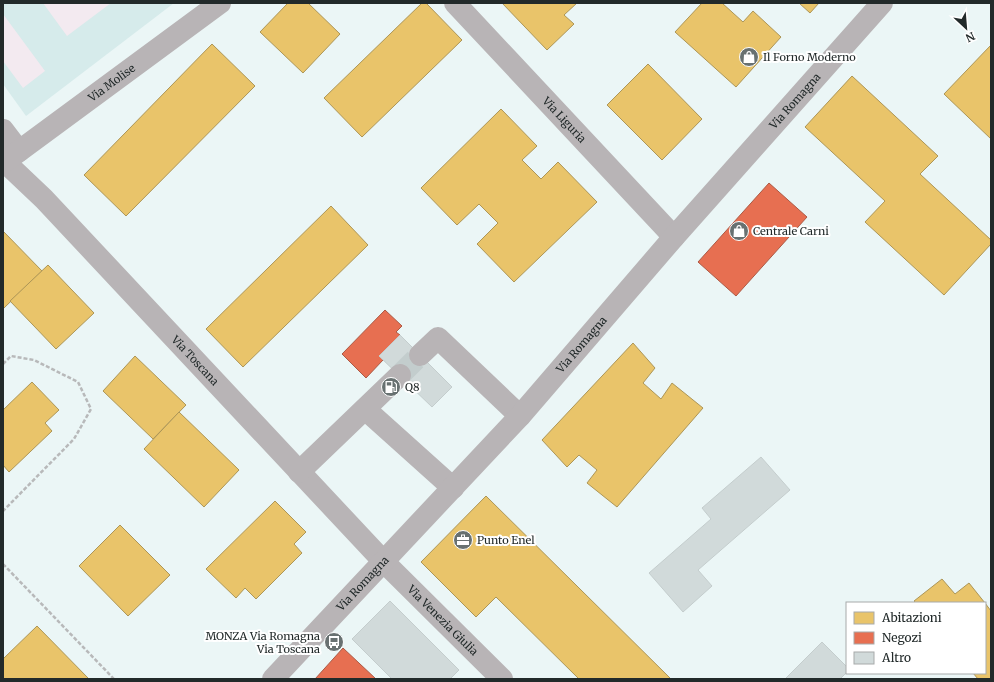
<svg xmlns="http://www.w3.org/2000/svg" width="994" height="682" viewBox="0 0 994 682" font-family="Merriweather,serif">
	<rect width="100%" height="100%" fill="#ebf6f6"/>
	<path fill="#d6ebeb" d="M3,3H174L26,116L3,84Z"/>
	<g fill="#f3eaf0">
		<path d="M43,3H111L67,36Z"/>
		<path d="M3,14L45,71L23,88L3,61Z"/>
	</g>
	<g fill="#e9c46a" stroke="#ad9657">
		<path d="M288,3H308L340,34L303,73L260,32Z"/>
		<path d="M422,3H426L462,40L362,137L324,98Z"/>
		<path d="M502,3H577L564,15L574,24L547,50Z"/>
		<path d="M702,3H722L743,22L753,11L781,37L736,87L675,32Z"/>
		<path d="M799,3H819L810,13Z"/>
		<path d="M212,44L255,86L126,216L84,175Z"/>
		<path d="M991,45V139L944,94Z"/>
		<path d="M648,64L702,119L662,160L607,105Z"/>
		<path d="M852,76L938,156L920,174L991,240V244L944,295L865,222L885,201L805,127Z"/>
		<path d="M501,109L537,146L522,160L541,179L558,162L597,202L514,282L477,244L498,223L479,204L457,225L421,188Z"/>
		<path d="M331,206L368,245L243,367L206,329Z"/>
		<path d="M3,231L42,271L4,308L3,307Z"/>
		<path d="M48,265L94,313L56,349L10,301Z"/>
		<path d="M633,343L655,368L643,383L661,399L672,383L703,408L617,507L587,483L597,470L579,455L567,467L542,440Z"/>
		<path d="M135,356L186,405L153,439L103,391Z"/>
		<path d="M32,382L59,410L45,423L52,431L9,472L3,465V410Z"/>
		<path d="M179,412L239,470L204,507L144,449Z"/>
		<path d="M486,496L671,679H579L496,597L476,617L421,562Z"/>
		<path d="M275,501L306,532L294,544L302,553L256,599L245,588L236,598L206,569Z"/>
		<path d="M120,525L170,575L128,616L79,566Z"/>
		<path d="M942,579L955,594L969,583L985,603H916L914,601Z"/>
		<path d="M985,603L991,611V679H978L973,673H985Z"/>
		<path d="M37,626L89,679H3V659Z"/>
	</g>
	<g fill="#e76f51" stroke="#ac5a45">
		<path d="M769,183L807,217L736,296L698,262Z"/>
		<path d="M385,310L402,326L396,332L400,335L379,356L383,360L366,378L342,354Z"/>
		<path d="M343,648L376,679H315Z"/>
	</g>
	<g fill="#d1dada" stroke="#c4cdcd">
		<path d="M400,335L452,387L432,407L379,356Z"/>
		<path d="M761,457L790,490L698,570L712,586L683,612L649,573L711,519L702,508Z"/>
		<path d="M390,601L459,670L450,679H392L352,639Z"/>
		<path d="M822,642L847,667V672L840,679H785Z"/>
	</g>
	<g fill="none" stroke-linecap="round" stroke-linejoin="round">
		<path stroke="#c3cdcd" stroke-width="22" stroke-dasharray="22 11" stroke-linecap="butt" d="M400,375L420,355"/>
		<g stroke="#b8b9ba" stroke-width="2.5" stroke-dasharray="4 2" stroke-linecap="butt">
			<path d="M3,364L11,356L34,360L78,382L91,409L74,439L3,511"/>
			<path d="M3,564L114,679"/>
		</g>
		<g stroke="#b8b4b6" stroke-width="22">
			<path id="s1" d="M455,3L674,237"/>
			<path d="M3,130L19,151"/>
			<path id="s2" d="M5,162L44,199L384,562L502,679"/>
			<path id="s3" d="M3,163L220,3"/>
			<path d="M420,355L438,338L520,416"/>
			<path d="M365,409L453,488"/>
			<path d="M299,472L400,375"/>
			<path id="s4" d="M273,679L520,416L674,237L882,3"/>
		</g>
	</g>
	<defs>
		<symbol id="shop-disc" viewBox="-11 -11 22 22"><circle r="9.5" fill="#687171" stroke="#fff"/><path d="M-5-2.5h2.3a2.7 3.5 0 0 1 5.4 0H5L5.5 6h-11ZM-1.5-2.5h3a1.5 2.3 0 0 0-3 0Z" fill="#fff"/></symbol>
		<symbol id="fuel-disc" viewBox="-11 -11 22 22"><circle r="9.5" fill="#687171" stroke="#fff"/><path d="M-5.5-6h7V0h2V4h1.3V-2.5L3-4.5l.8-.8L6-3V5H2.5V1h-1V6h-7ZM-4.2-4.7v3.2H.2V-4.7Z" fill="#fff"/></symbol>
		<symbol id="office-disc" viewBox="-11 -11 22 22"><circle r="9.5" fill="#687171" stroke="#fff"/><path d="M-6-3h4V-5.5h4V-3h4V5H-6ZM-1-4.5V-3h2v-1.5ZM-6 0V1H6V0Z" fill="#fff"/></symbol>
		<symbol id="bus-disc" viewBox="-11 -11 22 22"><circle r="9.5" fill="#687171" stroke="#fff"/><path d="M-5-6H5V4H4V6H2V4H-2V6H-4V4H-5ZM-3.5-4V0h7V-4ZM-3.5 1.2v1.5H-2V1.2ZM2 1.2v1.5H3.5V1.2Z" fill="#fff"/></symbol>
	</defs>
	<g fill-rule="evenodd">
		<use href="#shop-disc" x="738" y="46" width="22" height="22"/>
		<use href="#shop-disc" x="728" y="220" width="22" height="22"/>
		<use href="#fuel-disc" x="380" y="376" width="22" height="22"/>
		<use href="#office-disc" x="452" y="529" width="22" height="22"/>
		<use href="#bus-disc" x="323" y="631" width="22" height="22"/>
	</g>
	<g text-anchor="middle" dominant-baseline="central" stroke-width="4" stroke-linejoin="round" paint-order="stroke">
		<g font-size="11" fill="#222a2a" stroke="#fff" text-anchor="start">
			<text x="763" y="57">Il Forno Moderno</text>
			<text x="753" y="231">Centrale Carni</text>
			<text x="405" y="387">Q8</text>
			<text x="477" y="540">Punto Enel</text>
			<text x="320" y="636" text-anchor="end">MONZA Via Romagna<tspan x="320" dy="13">Via Toscana</tspan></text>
		</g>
		<g font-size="11" fill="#222a2a" stroke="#fff">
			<text stroke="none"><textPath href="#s3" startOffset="135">Via Molise</textPath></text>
			<text stroke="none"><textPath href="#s4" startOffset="779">Via Romagna</textPath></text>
			<text stroke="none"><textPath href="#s1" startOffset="160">Via Liguria</textPath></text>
			<text stroke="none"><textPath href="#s4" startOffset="455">Via Romagna</textPath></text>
			<text stroke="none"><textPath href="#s2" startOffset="275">Via Toscana</textPath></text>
			<text stroke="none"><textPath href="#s4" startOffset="131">Via Romagna</textPath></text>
			<text stroke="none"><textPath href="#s2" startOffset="634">Via Venezia Giulia</textPath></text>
		</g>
	</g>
	<rect width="994" height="682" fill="none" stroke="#222a2a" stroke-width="8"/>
	<rect x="846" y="602" width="140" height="72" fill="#ffffff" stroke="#a7aaaa"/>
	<rect x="854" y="612" width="20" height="12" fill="#e9c46a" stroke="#a7aaaa"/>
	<text x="882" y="622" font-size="12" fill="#222a2a">Abitazioni</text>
	<rect x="854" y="632" width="20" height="12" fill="#e76f51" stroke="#a7aaaa"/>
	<text x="882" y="642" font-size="12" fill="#222a2a">Negozi</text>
	<rect x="854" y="652" width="20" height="12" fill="#d1dada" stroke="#a7aaaa"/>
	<text x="882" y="662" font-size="12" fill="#222a2a">Altro</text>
	<g transform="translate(966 28) rotate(154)" stroke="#ffffff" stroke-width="3" paint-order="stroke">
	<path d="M0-3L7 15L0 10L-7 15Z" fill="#222a2a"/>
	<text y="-6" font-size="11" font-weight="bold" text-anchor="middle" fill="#222a2a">N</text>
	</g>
</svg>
